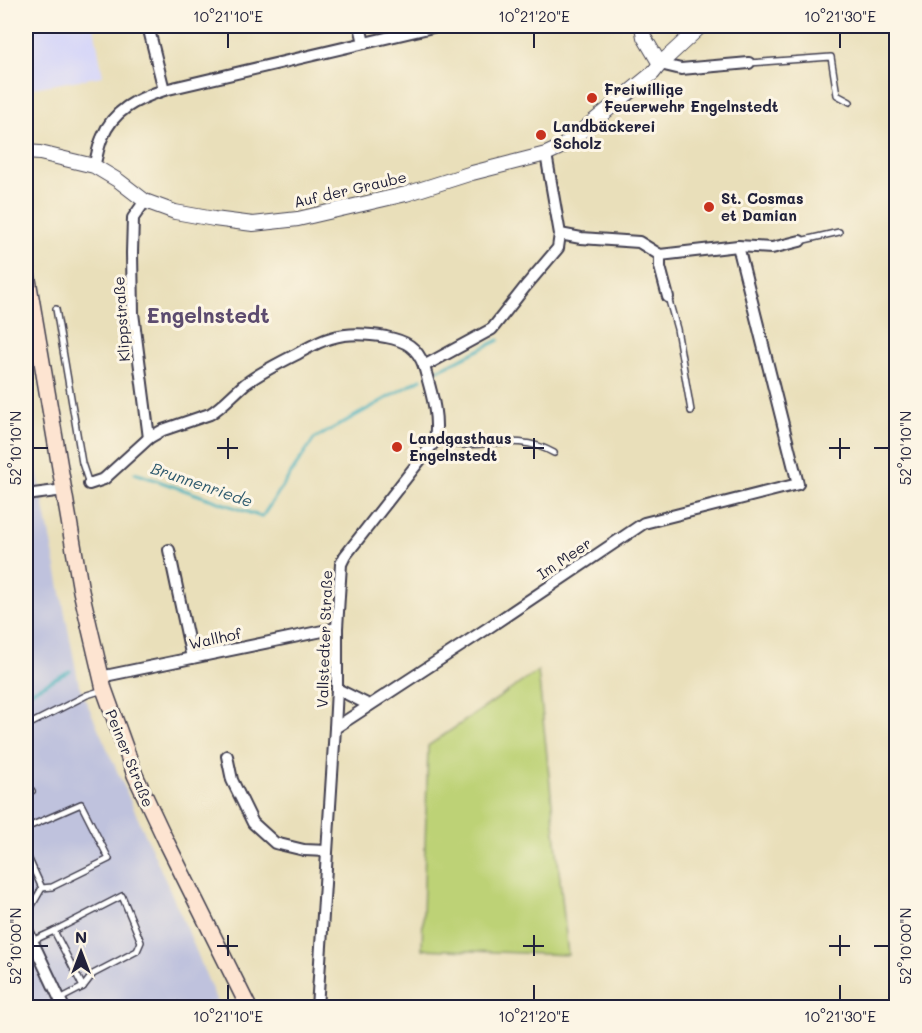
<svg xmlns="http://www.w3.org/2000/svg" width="922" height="1033" viewBox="0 0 922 1033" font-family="Mali,sans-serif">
	<rect width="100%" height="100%" fill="#fcf5e5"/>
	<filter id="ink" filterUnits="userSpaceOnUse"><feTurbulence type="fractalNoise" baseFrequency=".0167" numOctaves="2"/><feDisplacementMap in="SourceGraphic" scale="12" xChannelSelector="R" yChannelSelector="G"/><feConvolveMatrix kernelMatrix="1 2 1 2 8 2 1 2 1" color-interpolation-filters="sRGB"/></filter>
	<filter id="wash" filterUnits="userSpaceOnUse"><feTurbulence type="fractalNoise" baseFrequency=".008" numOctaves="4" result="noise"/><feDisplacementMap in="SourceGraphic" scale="24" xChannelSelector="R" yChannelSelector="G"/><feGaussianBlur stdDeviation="1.35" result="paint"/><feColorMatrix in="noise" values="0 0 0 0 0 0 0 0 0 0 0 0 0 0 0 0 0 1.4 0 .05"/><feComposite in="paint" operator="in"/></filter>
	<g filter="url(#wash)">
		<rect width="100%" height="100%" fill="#e9dfba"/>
		<path fill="#d7d7f8" d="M26,26H94L103,76L27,89L26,76Z"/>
		<path fill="#bfc2dd" d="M26,397L36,465L79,685L188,931L219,1007H26Z"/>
		<path fill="#bdd276" stroke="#707a58" stroke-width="1.5" d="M538,671L568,955L422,949L428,746Z"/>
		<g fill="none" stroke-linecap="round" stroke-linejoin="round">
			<g stroke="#40afbb" stroke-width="3">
				<path d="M436,371L499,340"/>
				<path d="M135,473L262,517L314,439L421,379"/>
				<path d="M26,694L70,671"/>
			</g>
		</g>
	</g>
	<g filter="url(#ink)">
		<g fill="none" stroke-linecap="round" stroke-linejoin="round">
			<defs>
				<g id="service">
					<path d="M749,63L831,57L837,95L850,102"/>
					<path d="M800,241L839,232"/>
					<path d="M668,297L677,329L691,411"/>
					<path d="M56,309L82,463L89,484"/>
					<path d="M435,441C475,454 513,429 554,453"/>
					<path d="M26,726L87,695L103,690"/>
					<path d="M26,794L32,791"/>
					<path d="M26,832L28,827L81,804L109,859L52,887L42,888"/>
					<path d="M26,853L42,888L26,916"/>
					<path d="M54,931L122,896L141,942L137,951L93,974L83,987"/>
					<path d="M32,941L54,931L83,987L60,999"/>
					<path d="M173,1008L178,1005L179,1008"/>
				</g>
				<g id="minor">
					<path d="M148,26L164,90"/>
					<path d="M360,26L364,43"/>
					<path d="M660,64L681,69L749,63"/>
					<path d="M94,166C97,157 98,147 102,138C113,110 137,99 164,90L437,26"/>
					<path d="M145,201L133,218L132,253L133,313L149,438"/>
					<path d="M560,234L581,238L639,242L660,255L738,246L772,248L800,241"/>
					<path d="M660,255V267L668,297"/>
					<path d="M89,484L104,479L149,438L163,430L210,414C223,406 233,394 245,384C261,372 279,363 297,354C308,348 319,341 331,338C347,333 369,334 386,337C406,341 417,347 424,366"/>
					<path d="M26,495L64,490"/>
					<path d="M169,550L192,658"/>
					<path d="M100,677L337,628"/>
					<path d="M337,689L369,705"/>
					<path d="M335,728L488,628L644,523L798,484L738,246"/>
					<path d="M227,756L232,780L253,823L275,843L304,850L327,851"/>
					<path d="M26,929L28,932L64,1008"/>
					<path d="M317,1008L335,728L337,689V628L341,564L345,556L435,441C439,414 431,392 424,366L492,329L525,287L558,248L560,234L546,154"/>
				</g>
				<g id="tertiary">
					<path d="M642,26L644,37L660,64"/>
					<path d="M26,152L40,153L94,166L119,181L145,201L175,212L214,219L253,224L298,219L406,194L472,173L546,154L563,146L653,73L660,64L701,26"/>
				</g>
				<path id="secondary" d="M26,268L81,591L104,689L135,775L166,841L249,1008"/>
			</defs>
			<use href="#service" stroke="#403e4e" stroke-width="8"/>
			<use href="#minor" stroke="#403e4e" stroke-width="14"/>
			<use href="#tertiary" stroke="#403e4e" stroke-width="16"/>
			<use href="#secondary" stroke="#403e4e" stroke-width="18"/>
			<use href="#service" stroke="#fff" stroke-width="5"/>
			<use href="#minor" stroke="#fff" stroke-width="10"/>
			<use href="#tertiary" stroke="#fff" stroke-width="14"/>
			<use href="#secondary" stroke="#fde4d1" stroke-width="15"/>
		</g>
	</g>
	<path fill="none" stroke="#22223b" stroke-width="2" d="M228,33V48M534,33V48M840,33V48M228,438V459M534,438V459M840,438V459M33,448H48M217,448H238M523,448H544M829,448H850M874,448H889M228,935V956M534,935V956M840,935V956M33,946H48M217,946H238M523,946H544M829,946H850M874,946H889M228,985V1000M534,985V1000M840,985V1000"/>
	<g fill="#c8321e" stroke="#fcf5e5" stroke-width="2">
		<circle cx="592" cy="98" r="6"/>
		<circle cx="541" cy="135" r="6"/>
		<circle cx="709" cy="207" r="6"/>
		<circle cx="397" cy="447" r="6"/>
	</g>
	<g text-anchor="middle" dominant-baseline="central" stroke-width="6" stroke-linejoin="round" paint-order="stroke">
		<g font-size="15" font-weight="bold" fill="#22223b" stroke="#fcf5e5" text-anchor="start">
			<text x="604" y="89">Freiwillige<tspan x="604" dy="17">Feuerwehr Engelnstedt</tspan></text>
			<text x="553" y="126">Landbäckerei<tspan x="553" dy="17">Scholz</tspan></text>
			<text x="721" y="198">St. Cosmas<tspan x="721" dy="17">et Damian</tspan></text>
			<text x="409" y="438">Landgasthaus<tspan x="409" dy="17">Engelnstedt</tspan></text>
		</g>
		<g font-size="15" fill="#22223b" stroke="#fcf5e5">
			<text transform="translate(350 189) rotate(-13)">Auf der Graube</text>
			<text transform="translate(121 319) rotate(-94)">Klippstraße</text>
			<text transform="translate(564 558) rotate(-34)">Im Meer</text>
			<text transform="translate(215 638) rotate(-12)">Wallhof</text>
			<text transform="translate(324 639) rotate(-88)">Vallstedter Straße</text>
			<text transform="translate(130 758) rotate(68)">Peiner Straße</text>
		</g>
		<g font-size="16" font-style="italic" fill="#2e5a6e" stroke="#fcf5e5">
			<text transform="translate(202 484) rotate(19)">Brunnenriede</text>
		</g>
		<g font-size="21" font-weight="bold" fill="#5c4b6f" stroke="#fcf5e5">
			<text x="208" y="314">Engelnstedt</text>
		</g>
	</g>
	<rect width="922" height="1033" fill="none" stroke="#fcf5e5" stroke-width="66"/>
	<g transform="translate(81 952)" stroke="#fcf5e5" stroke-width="4.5" paint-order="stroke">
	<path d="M0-4.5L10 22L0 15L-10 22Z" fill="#22223b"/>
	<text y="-9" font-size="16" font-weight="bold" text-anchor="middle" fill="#22223b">N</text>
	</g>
	<rect x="33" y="33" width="856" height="967" fill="none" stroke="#22223b" stroke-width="2"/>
	<g font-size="15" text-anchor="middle" fill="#22223b">
		<text x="228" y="22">10°21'10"E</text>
		<text x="534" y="22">10°21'20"E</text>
		<text x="840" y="22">10°21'30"E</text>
		<text transform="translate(16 448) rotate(-90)" y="5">52°10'10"N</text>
		<text transform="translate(906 448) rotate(-90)" y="5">52°10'10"N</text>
		<text transform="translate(16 946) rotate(-90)" y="5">52°10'00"N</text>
		<text transform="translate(906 946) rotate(-90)" y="5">52°10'00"N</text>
		<text x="228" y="1022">10°21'10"E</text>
		<text x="534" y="1022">10°21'20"E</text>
		<text x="840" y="1022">10°21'30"E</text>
	</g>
</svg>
